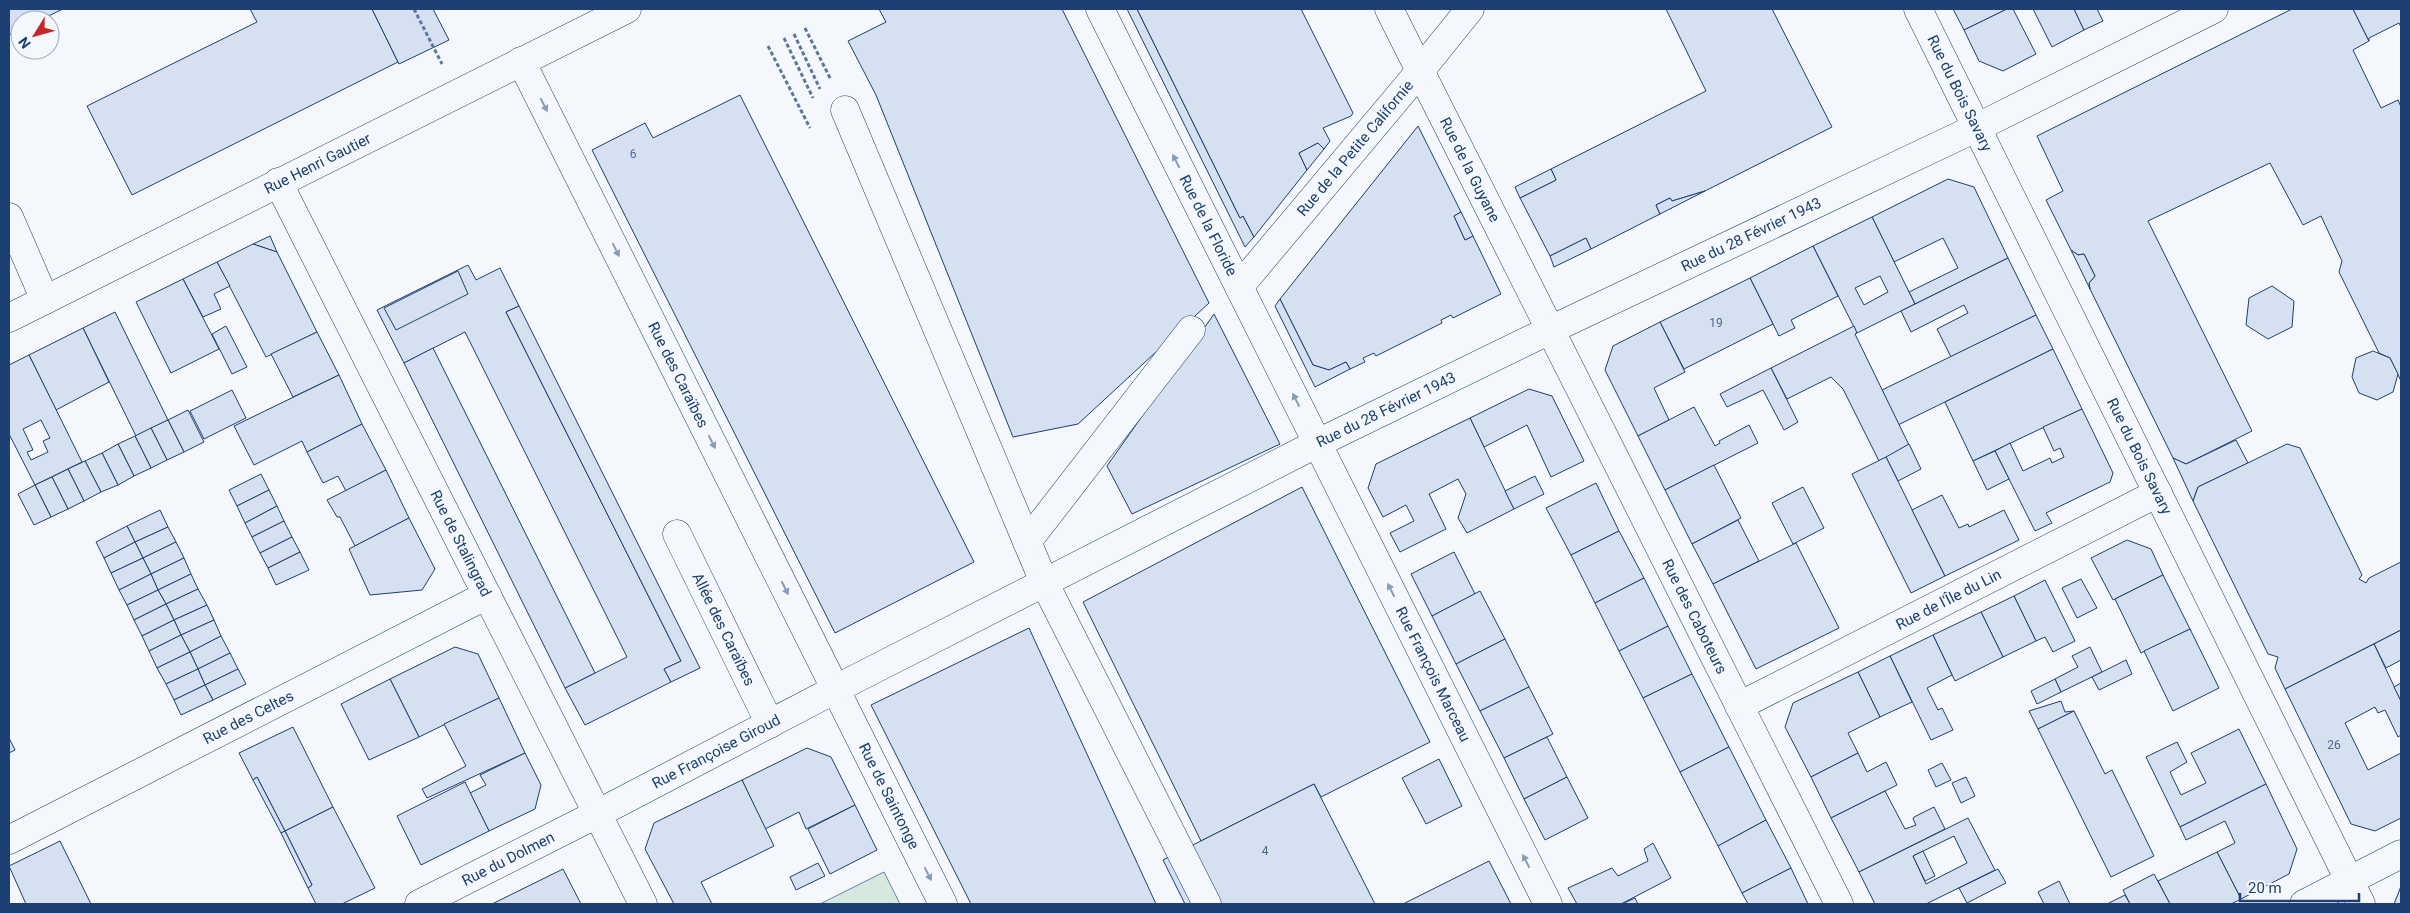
<svg xmlns="http://www.w3.org/2000/svg" width="2410" height="913" viewBox="0 0 2410 913" font-family="Roboto,sans-serif">
	<rect width="100%" height="100%" fill="#f4f7fb"/>
	<path fill="#d7e8df" stroke="#687fa3" d="M884,872L900,904H820Z"/>
	<g fill="#d5e0f0" stroke="#1d3f73" fill-rule="evenodd">
		<path d="M9,9H63L40,20H20V30L9,35Z"/>
		<path d="M250,9H372L398,62L132,195L87,106L257,22Z"/>
		<path d="M372,9H433L449,40L399,64Z"/>
		<path d="M879,9H1062L1209,303L1078,424L1013,437L876,95L848,41L886,22Z"/>
		<path d="M1127,9H1137L1240,218L1243,216L1254,237L1245,247Z"/>
		<path d="M1137,9H1301L1353,113L1351,116L1323,128L1330,141L1324,149L1318,143L1299,153L1307,170L1254,237L1243,216L1240,218Z"/>
		<path d="M1666,9H1772L1832,127L1705,191L1672,201L1670,198L1656,205L1660,214L1591,249L1586,238L1550,256L1520,198L1556,180L1551,169L1706,91Z"/>
		<path d="M1953,9H2007L1964,30Z"/>
		<path d="M2007,9H2013L2036,54L2003,71L1979,61L1964,30Z"/>
		<path d="M2033,9H2074L2084,30L2052,47Z"/>
		<path d="M2074,9H2097L2103,21L2084,30Z"/>
		<path d="M2292,9H2353L2369,41L2353,50L2381,108L2398,100L2401,107V381L2390,358L2379,353L2339,272L2342,261L2321,216L2303,225L2270,163L2148,221L2252,431L2186,464L2173,458L2090,289L2089,283L2095,276L2084,254L2078,255L2071,250L2046,200L2063,191L2037,136Z"/>
		<path d="M2353,9H2401V27L2399,23L2369,38V41Z"/>
		<path d="M740,95L974,562L835,633L592,150L645,123L653,138Z"/>
		<path d="M1418,126L1461,212L1454,216L1465,240L1473,236L1501,294L1453,318L1451,315L1441,320L1442,323L1376,356L1374,353L1363,358L1365,362L1350,369L1346,362L1329,370L1313,365L1280,299Z"/>
		<path d="M1318,143L1324,149L1307,170L1299,153Z"/>
		<path d="M1551,169L1556,180L1520,198L1515,187Z"/>
		<path d="M1948,179L1974,187L2008,258L1915,304L1909,292L1958,268L1943,238L1894,262L1872,217Z"/>
		<path d="M1705,191L1660,214L1656,205L1670,198L1672,201Z"/>
		<path d="M1461,212L1473,236L1465,240L1454,216Z"/>
		<path d="M1872,217L1915,304L1857,333L1813,246ZM1880,276L1888,292L1864,305L1855,288Z"/>
		<path d="M270,236L277,252L253,244Z"/>
		<path d="M1586,238L1591,249L1554,267L1550,256Z"/>
		<path d="M253,244L277,252L317,332L266,357L217,262Z"/>
		<path d="M1813,246L1838,296L1791,320L1795,328L1779,336L1750,278Z"/>
		<path d="M2071,250L2078,255L2084,254L2095,276L2089,283L2090,289Z"/>
		<path d="M2008,258L2036,315L1951,357L1937,329L1968,313L1964,305L1911,332L1901,311Z"/>
		<path d="M217,262L230,286L214,294L221,309L203,317L183,279Z"/>
		<path d="M468,265L476,280L500,268L519,306L506,312L681,661L664,669L671,682L585,725L565,688L627,657L465,332L404,363L377,310Z"/>
		<path d="M458,271L468,294L396,330L384,308Z"/>
		<path d="M1750,278L1773,324L1684,369L1660,322Z"/>
		<path d="M183,279L219,349L171,373L136,302Z"/>
		<path d="M2272,286L2294,301L2292,327L2268,339L2246,325L2249,298Z"/>
		<path d="M1280,299L1313,365L1329,370L1346,362L1350,369L1315,387L1275,306Z"/>
		<path d="M519,306L700,668L671,682L664,669L681,661L506,312Z"/>
		<path d="M115,312L168,420L136,436L83,328Z"/>
		<path d="M1214,314L1280,444L1132,514L1107,466Z"/>
		<path d="M2036,315L2053,349L1898,425L1882,390Z"/>
		<path d="M1660,322L1685,372L1654,388L1669,420L1638,436L1605,370L1613,346Z"/>
		<path d="M226,326L247,367L232,374L212,334Z"/>
		<path d="M1854,326L1857,333L1855,334L1909,445L1879,461L1843,389L1831,377L1787,399L1771,368Z"/>
		<path d="M83,328L109,382L56,410L29,355Z"/>
		<path d="M317,332L339,375L293,397L271,354Z"/>
		<path d="M433,348L595,673L565,688L404,363Z"/>
		<path d="M2053,349L2082,409L1973,461L1945,402Z"/>
		<path d="M2373,351L2390,358L2398,374L2393,392L2377,400L2359,393L2352,377L2356,358Z"/>
		<path d="M29,355L82,462L35,485L9,434V365ZM41,420L50,438L43,441L48,452L31,460L27,452L33,450L23,429Z"/>
		<path d="M1771,368L1798,422L1784,430L1763,390L1727,407L1720,394Z"/>
		<path d="M339,375L362,424L307,452L302,441L254,465L234,426Z"/>
		<path d="M1529,389L1552,396L1584,461L1551,477L1527,425L1484,447L1470,418Z"/>
		<path d="M232,390L246,418L204,439L190,411Z"/>
		<path d="M1694,407L1715,446L1720,443L1719,441L1749,425L1758,443L1665,490L1638,436Z"/>
		<path d="M2082,409L2113,473L2110,482L2046,513L2052,523L2035,531L1995,451L2010,443L2023,471L2050,458L2052,463L2064,457L2060,448L2054,451L2043,427Z"/>
		<path d="M188,410L204,442L184,452L168,420Z"/>
		<path d="M1470,418L1514,509L1467,533L1458,518L1466,494L1458,479L1429,494L1446,529L1400,552L1390,533L1414,521L1406,505L1383,517L1368,488L1376,464Z"/>
		<path d="M168,420L184,452L167,460L151,428Z"/>
		<path d="M362,424L386,470L346,491L338,476L323,483L307,452Z"/>
		<path d="M151,428L167,460L151,468L135,436Z"/>
		<path d="M135,436L151,468L134,476L118,444Z"/>
		<path d="M2236,440L2248,463L2198,487L2193,501L2173,458L2186,464Z"/>
		<path d="M118,444L134,476L118,485L102,453Z"/>
		<path d="M1909,444L1921,469L1898,481L1886,457Z"/>
		<path d="M2287,444L2300,448L2362,575L2359,579L2366,583L2369,578L2401,562V630L2285,689L2275,668L2278,657L2268,654L2193,501L2198,487Z"/>
		<path d="M1995,451L2009,479L1987,490L1973,461Z"/>
		<path d="M102,453L118,485L101,492L85,461Z"/>
		<path d="M1886,457L1945,576L1911,593L1852,474Z"/>
		<path d="M85,461L101,492L84,501L68,469Z"/>
		<path d="M1714,465L1741,518L1692,544L1665,490Z"/>
		<path d="M68,469L84,501L68,509L52,477Z"/>
		<path d="M386,470L409,518L355,546L340,517H337L327,500Z"/>
		<path d="M261,474L269,490L237,506L229,490Z"/>
		<path d="M1535,476L1544,494L1514,509L1505,491Z"/>
		<path d="M52,477L68,509L51,517L35,485Z"/>
		<path d="M1596,483L1619,531L1571,555L1546,508Z"/>
		<path d="M35,485L51,517L34,525L18,494Z"/>
		<path d="M1302,487L1430,742L1321,797L1314,784L1201,841L1083,602Z"/>
		<path d="M1803,487L1824,528L1793,544L1772,503Z"/>
		<path d="M269,490L277,506L245,523L237,506Z"/>
		<path d="M1942,495L1959,528L1968,524L1969,527L2004,510L2019,540L1945,576L1912,510Z"/>
		<path d="M277,506L284,521L252,537L245,523Z"/>
		<path d="M160,510L168,527L135,542L127,526Z"/>
		<path d="M409,518L435,569L422,590L370,595L349,549Z"/>
		<path d="M1738,520L1759,561L1713,584L1692,544Z"/>
		<path d="M284,521L292,537L260,553L252,537Z"/>
		<path d="M127,526L135,542L104,558L96,542Z"/>
		<path d="M168,527L176,542L143,558L135,542Z"/>
		<path d="M1619,531L1644,578L1595,603L1571,555Z"/>
		<path d="M292,537L300,552L268,568L260,553Z"/>
		<path d="M2127,540L2151,549L2163,575L2113,600L2091,558Z"/>
		<path d="M135,542L143,558L111,573L104,558Z"/>
		<path d="M176,542L184,558L151,574L143,558Z"/>
		<path d="M1796,543L1839,628L1756,669L1713,584Z"/>
		<path d="M300,552L309,570L276,585L268,568Z"/>
		<path d="M1454,552L1475,594L1432,616L1411,574Z"/>
		<path d="M143,558L151,574L119,590L111,573Z"/>
		<path d="M184,558L191,574L158,590L151,574Z"/>
		<path d="M151,574L158,590L127,605L119,590Z"/>
		<path d="M191,574L198,589L166,604L158,590Z"/>
		<path d="M2163,575L2190,629L2141,653L2115,599Z"/>
		<path d="M1644,578L1668,626L1619,651L1595,603Z"/>
		<path d="M2081,579L2097,608L2077,618L2062,588Z"/>
		<path d="M2045,580L2075,641L2053,652L2045,637L2036,641L2014,596Z"/>
		<path d="M198,589L207,605L174,620L166,604Z"/>
		<path d="M158,590L166,604L134,620L127,605Z"/>
		<path d="M1480,591L1505,639L1456,664L1432,616Z"/>
		<path d="M2014,596L2036,641L2003,657L1981,612Z"/>
		<path d="M166,604L174,620L142,636L134,620Z"/>
		<path d="M207,605L214,620L181,635L174,620Z"/>
		<path d="M1981,612L2003,657L1955,681L1933,635Z"/>
		<path d="M174,620L181,635L149,651L142,636Z"/>
		<path d="M214,620L221,636L190,652L181,635Z"/>
		<path d="M1668,626L1692,674L1643,698L1619,651Z"/>
		<path d="M1029,628L1156,904H971L871,705Z"/>
		<path d="M2190,629L2219,688L2173,711L2144,651Z"/>
		<path d="M2401,630V660L2386,668L2374,644Z"/>
		<path d="M181,635L190,652L157,668L149,651Z"/>
		<path d="M1933,635L1952,675L1927,688L1938,710L1942,708L1953,730L1931,740L1890,656Z"/>
		<path d="M221,636L230,653L198,669L190,652Z"/>
		<path d="M1505,639L1529,687L1480,711L1456,664Z"/>
		<path d="M2374,644L2401,701V735L2398,737L2385,710L2378,713L2375,707L2345,723L2368,770L2401,753V818L2375,831L2351,824L2285,689Z"/>
		<path d="M455,647L478,654L499,698L419,737L390,679Z"/>
		<path d="M2090,647L2102,672L2061,692L2055,679L2078,667L2072,656Z"/>
		<path d="M190,652L198,669L166,684L157,668Z"/>
		<path d="M230,653L238,669L205,685L198,669Z"/>
		<path d="M1890,656L1912,702L1880,717L1858,672Z"/>
		<path d="M2126,660L2132,674L2099,690L2092,677Z"/>
		<path d="M198,669L205,685L174,700L166,684Z"/>
		<path d="M238,669L246,684L213,700L205,685Z"/>
		<path d="M1858,672L1880,717L1848,733L1858,753L1811,777L1785,727L1793,703Z"/>
		<path d="M1692,674L1729,747L1680,772L1643,698Z"/>
		<path d="M390,679L419,737L369,760L341,704Z"/>
		<path d="M2055,679L2061,692L2037,704L2031,691Z"/>
		<path d="M2401,683V701L2394,687Z"/>
		<path d="M205,685L213,700L181,715L174,700Z"/>
		<path d="M1529,687L1553,734L1504,758L1480,711Z"/>
		<path d="M499,698L525,753L427,798L422,789L466,766L444,724Z"/>
		<path d="M2061,701L2065,712L2074,711L2038,729L2029,711Z"/>
		<path d="M2074,711L2105,774L2112,770L2154,856L2111,877L2038,729Z"/>
		<path d="M293,727L333,807L285,831L257,777L253,780L239,753Z"/>
		<path d="M2239,729L2266,784L2180,827L2146,757L2177,742L2187,762L2170,772L2181,795L2206,783L2191,753Z"/>
		<path d="M1547,737L1567,777L1524,799L1504,758Z"/>
		<path d="M9,738L15,750L9,753Z"/>
		<path d="M1729,747L1766,820L1718,846L1680,772Z"/>
		<path d="M807,748L831,757L855,805L806,829L799,812L765,829L742,780Z"/>
		<path d="M525,753L541,785L535,809L489,831L470,793L486,785L480,775Z"/>
		<path d="M1858,753L1867,772L1886,762L1897,785L1831,818L1811,777Z"/>
		<path d="M1439,759L1462,806L1426,824L1402,778Z"/>
		<path d="M1942,763L1951,780L1936,787L1928,770Z"/>
		<path d="M257,777L285,831L281,833L253,780Z"/>
		<path d="M1567,777L1588,818L1545,840L1524,799Z"/>
		<path d="M1966,777L1975,796L1961,803L1952,783Z"/>
		<path d="M742,780L774,846L701,882L712,904H674L645,849L654,823Z"/>
		<path d="M465,782L489,831L421,865L397,816Z"/>
		<path d="M1314,784L1375,904H1185L1163,860Z"/>
		<path d="M2266,784L2297,849L2289,874L2241,899L2217,852L2235,843L2225,821L2186,840L2180,827Z"/>
		<path d="M1885,791L1905,829L1916,825L1913,819L1914,817L1934,807L1945,829L1859,872L1831,818Z"/>
		<path d="M855,805L877,850L830,874L808,829Z"/>
		<path d="M333,807L375,888L342,904H316L308,888L312,885L285,831Z"/>
		<path d="M1968,818L1995,870L1926,904H1875L1859,872ZM1954,836L1967,863L1926,884L1913,856Z"/>
		<path d="M1766,820L1791,868L1742,893L1718,846Z"/>
		<path d="M285,831L312,885L308,888L281,833Z"/>
		<path d="M60,841L91,904H26L9,866Z"/>
		<path d="M1653,843L1671,878L1621,904H1577L1568,888L1612,868L1618,876L1648,861L1644,849Z"/>
		<path d="M1923,851L1935,876L1925,881L1913,856Z"/>
		<path d="M2217,852L2241,899L2231,904H2170L2158,881Z"/>
		<path d="M1489,861L1511,904H1403Z"/>
		<path d="M818,863L825,876L796,890L790,877Z"/>
		<path d="M1791,868L1808,904H1748L1742,893Z"/>
		<path d="M563,869L581,904H491H492Z"/>
		<path d="M1998,869L2006,883L1967,903L1959,888Z"/>
		<path d="M2154,874L2170,904H2130L2123,890Z"/>
		<path d="M2059,881L2070,904H2044L2038,892Z"/>
		<path d="M2401,886V904H2394L2398,894Z"/>
		<path d="M2125,895L2130,904H2107Z"/>
		<path d="M1635,898L1638,904H1622Z"/>
	</g>
	<g fill="none" stroke-linecap="round" stroke-linejoin="round">
		<defs>
			<g id="street">
				<path id="s1" d="M1100,9L1548,904"/>
				<path id="s2" d="M1389,9L1839,904"/>
				<path id="s3" d="M1918,9L2361,904"/>
				<path id="s4" d="M521,61L943,904"/>
				<path d="M845,110L1044,582L1207,904"/>
				<path id="s5" d="M278,182L643,904"/>
				<path d="M9,217L45,300"/>
				<path id="s6" d="M1239,287L1420,71L1470,9"/>
				<path id="s7" d="M677,534L770,724"/>
				<path d="M1027,542L1191,330"/>
				<path id="s8" d="M1739,706L2158,493"/>
				<path id="s9" d="M9,840L487,595"/>
				<path id="s10" d="M419,904L597,814L857,678L1318,443L1550,330L1978,127L2214,9"/>
				<path d="M2304,904L2401,854"/>
			</g>
			<g id="secondary">
				<path id="s11" d="M9,318L627,9"/>
			</g>
		</defs>
		<use href="#street" stroke="#1d3f73" stroke-width="29"/>
		<use href="#secondary" stroke="#1d3f73" stroke-width="29"/>
		<g stroke="#5e769c" stroke-width="3" stroke-dasharray="4 2.5" stroke-linecap="butt">
			<path d="M414,9L442,64"/>
			<path d="M805,28L831,80"/>
			<path d="M794,34L820,89"/>
			<path d="M784,38L813,98"/>
			<path d="M768,46L810,128"/>
		</g>
		<use href="#street" stroke="#f4f7fb" stroke-width="28"/>
		<use href="#secondary" stroke="#f4f7fb" stroke-width="28"/>
	</g>
	<defs><path id="oneway-solid" d="M-6-.8H1V-3.2L6.5 0L1 3.2V.8H-6Z" transform="scale(1.25)"/></defs>
	<g fill="#889bb7">
		<use href="#oneway-solid" transform="translate(544 105) rotate(63)"/>
		<use href="#oneway-solid" transform="translate(1176 161) rotate(-117)"/>
		<use href="#oneway-solid" transform="translate(616 250) rotate(64)"/>
		<use href="#oneway-solid" transform="translate(1296 400) rotate(-117)"/>
		<use href="#oneway-solid" transform="translate(712 442) rotate(63)"/>
		<use href="#oneway-solid" transform="translate(785 588) rotate(63)"/>
		<use href="#oneway-solid" transform="translate(1391 590) rotate(-117)"/>
		<use href="#oneway-solid" transform="translate(1526 861) rotate(-117)"/>
		<use href="#oneway-solid" transform="translate(928 874) rotate(63)"/>
	</g>
	<g text-anchor="middle" dominant-baseline="central" stroke-width="4" stroke-linejoin="round" paint-order="stroke">
		<g font-size="12" fill="#4b6792">
			<text x="633" y="154">6</text>
			<text x="1716" y="323">19</text>
			<text x="2334" y="745">26</text>
			<text x="1265" y="851">4</text>
		</g>
		<g font-size="15" fill="#1d3f73" stroke="#f4f7fb">
			<text stroke="none"><textPath href="#s3" startOffset="94">Rue du Bois Savary</textPath></text>
			<text stroke="none"><textPath href="#s6" startOffset="181">Rue de la Petite Californie</textPath></text>
			<text stroke="none"><textPath href="#s11" startOffset="345">Rue Henri Gautier</textPath></text>
			<text stroke="none"><textPath href="#s2" startOffset="180">Rue de la Guyane</textPath></text>
			<text stroke="none"><textPath href="#s1" startOffset="242">Rue de la Floride</textPath></text>
			<text stroke="none"><textPath href="#s10" startOffset="1491">Rue du 28 Février 1943</textPath></text>
			<text stroke="none"><textPath href="#s4" startOffset="351">Rue des Caraïbes</textPath></text>
			<text stroke="none"><textPath href="#s10" startOffset="1086">Rue du 28 Février 1943</textPath></text>
			<text stroke="none"><textPath href="#s3" startOffset="499">Rue du Bois Savary</textPath></text>
			<text stroke="none"><textPath href="#s5" startOffset="405">Rue de Stalingrad</textPath></text>
			<text stroke="none"><textPath href="#s8" startOffset="235">Rue de l'Île du Lin</textPath></text>
			<text stroke="none"><textPath href="#s2" startOffset="680">Rue des Caboteurs</textPath></text>
			<text stroke="none"><textPath href="#s7" startOffset="106">Allée des Caraïbes</textPath></text>
			<text stroke="none"><textPath href="#s1" startOffset="744">Rue François Marceau</textPath></text>
			<text stroke="none"><textPath href="#s9" startOffset="269">Rue des Celtes</textPath></text>
			<text stroke="none"><textPath href="#s10" startOffset="334">Rue Françoise Giroud</textPath></text>
			<text stroke="none"><textPath href="#s4" startOffset="822">Rue de Saintonge</textPath></text>
			<text stroke="none"><textPath href="#s10" startOffset="100">Rue du Dolmen</textPath></text>
		</g>
	</g>
	<rect width="2410" height="913" fill="none" stroke="#1d3f73" stroke-width="20"/>
	<g transform="translate(35 35) rotate(233)"><circle r="24" fill="#f4f7fb" stroke="#9eadc5"/>
	<path d="M0-4L9 19L0 12L-9 19Z" fill="#c62828"/>
	<text y="-8" font-size="14" font-weight="bold" text-anchor="middle" fill="#1d3f73">N</text>
	</g>
	<path d="M2240 893v8h119v-8" fill="none" stroke="#1d3f73" stroke-width="2.5"/>
	<text x="2248" y="893" font-size="15" fill="#1d3f73" stroke="#f4f7fb" stroke-width="4" paint-order="stroke">20 m</text>
</svg>
